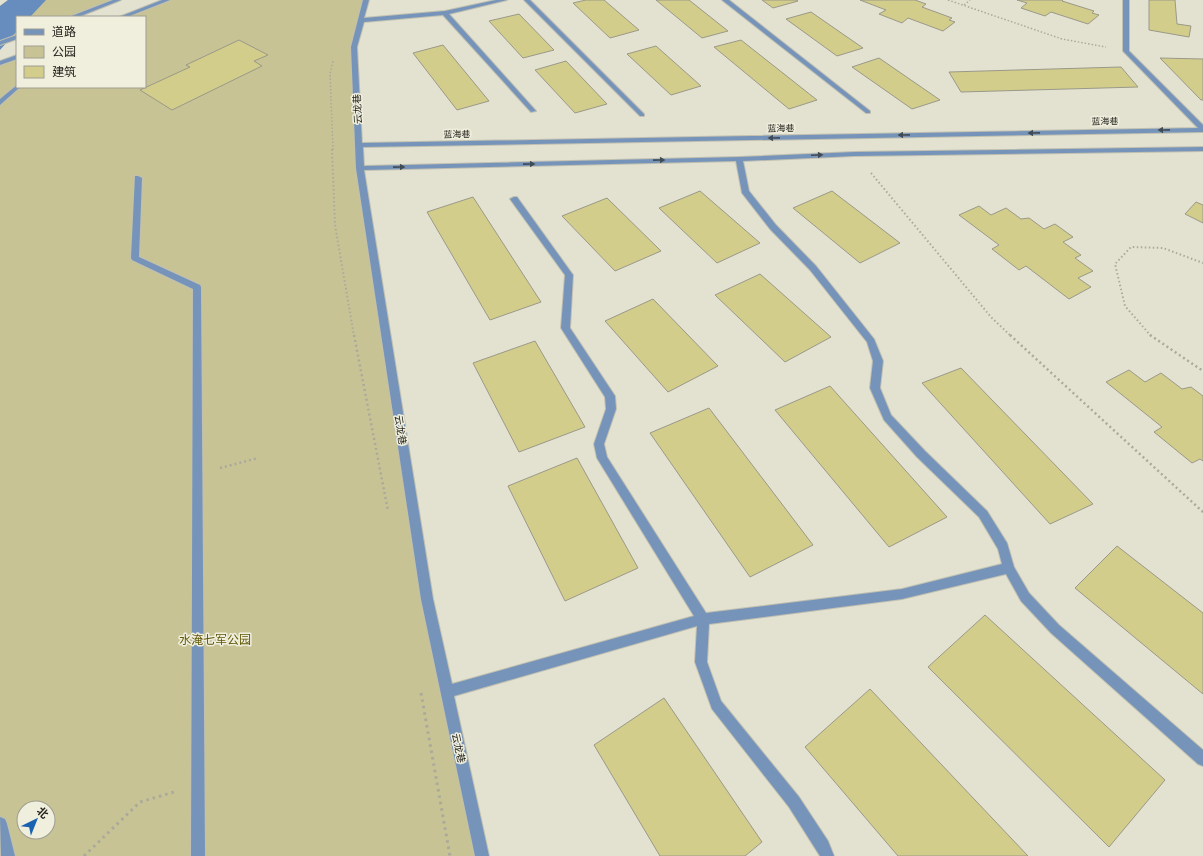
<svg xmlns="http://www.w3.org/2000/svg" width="1203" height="856" viewBox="0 0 1203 856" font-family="'Noto Sans','Noto Sans SC',sans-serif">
	<rect width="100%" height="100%" fill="#e3e2d1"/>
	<g fill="#c8c394" fill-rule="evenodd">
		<path d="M8,0H118L72,17H17V37L0,43V6Z"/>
		<path d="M167,0H366L354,47L360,168L400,428L480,856H0V63L17,57V87H145V17H122ZM24,808H48V832H24Z"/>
	</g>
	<path fill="#668dbe" d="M8,0H46L30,17H17V31L0,50V6Z"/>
	<g fill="#d3cd8b" stroke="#9a9989">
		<path d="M586,0H604L639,30L610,38L573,3Z"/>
		<path d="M656,0H689L728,31L702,38Z"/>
		<path d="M762,0H797L798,1L773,8Z"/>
		<path d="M860,0H915L926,4L922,7L952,18L949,20L955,22L943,31L908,18L902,23L879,14L886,10Z"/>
		<path d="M1017,0H1063L1062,1L1094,11L1092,13L1099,15L1088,24L1051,12L1045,16L1021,8L1027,3Z"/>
		<path d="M1149,0H1175L1177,24L1191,26L1189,37L1149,30Z"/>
		<path d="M811,12L863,48L837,56L786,19Z"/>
		<path d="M519,14L554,50L523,58L489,21Z"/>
		<path d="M239,40L268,55L254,61L262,66L172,110L140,90L190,67L186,65Z"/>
		<path d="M741,40L817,100L789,109L714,47Z"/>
		<path d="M443,45L489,101L457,110L413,53Z"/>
		<path d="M656,46L701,86L671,95L627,54Z"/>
		<path d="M879,58L940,100L912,109L852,67Z"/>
		<path d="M1160,58L1203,59V100H1201Z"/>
		<path d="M566,61L607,104L575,113L535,70Z"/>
		<path d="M1121,67L1138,87L961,92L949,72Z"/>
		<path d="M700,191L760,243L717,263L659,208Z"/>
		<path d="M832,191L900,243L860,263L793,208Z"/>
		<path d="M473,197L541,302L490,320L427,212Z"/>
		<path d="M607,198L661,251L615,271L562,216Z"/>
		<path d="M1196,202L1203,205V223L1185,214Z"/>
		<path d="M979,206L991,215L1006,208L1021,219L1029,218L1044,229L1055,224L1073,237L1063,242L1081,255L1075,258L1093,271L1078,278L1091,287L1069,299L1026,266L1019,270L992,249L999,245L959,215Z"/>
		<path d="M760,274L831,337L785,362L715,295Z"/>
		<path d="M653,299L718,366L668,392L605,321Z"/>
		<path d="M535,341L585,427L519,452L473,363Z"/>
		<path d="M961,368L1093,504L1050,524L922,383Z"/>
		<path d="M1129,370L1145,382L1161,373L1182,389L1191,387L1203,396V461L1200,459L1192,463L1154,432L1162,427L1106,382Z"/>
		<path d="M830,386L947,517L889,547L775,410Z"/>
		<path d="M709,408L813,545L750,577L650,433Z"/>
		<path d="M577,458L638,568L565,601L508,486Z"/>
		<path d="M1117,546L1203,613V694L1075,588Z"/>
		<path d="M985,615L1165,780L1109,847L928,667Z"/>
		<path d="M870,689L1028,856H898L805,747Z"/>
		<path d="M664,698L762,842L745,856H660L594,745Z"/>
	</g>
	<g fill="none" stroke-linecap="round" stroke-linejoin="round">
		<defs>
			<g id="minor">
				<path d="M113,0H121L78,17H69Z"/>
				<path d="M162,0H170L127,17H119Z"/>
				<path d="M363,0H369L364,18L445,11L496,0H507L449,14L536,111L531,112L443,15L364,22L357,47L362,143L1198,128L1123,51V0H1129V51L1203,125V132L363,147L364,166L739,157L854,152L1203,147V151L854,156L743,161L749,191L776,225L816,266L874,339L883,361L880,388L891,415L925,451L987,511L1007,543L1014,567L1029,593L1059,625L1203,750V766L1198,764L1051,633L1021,601L1006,574L902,599L709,624L707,662L721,701L799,797L828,841L834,856H820L789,807L712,709L695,662L697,626L454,696L489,856H475L421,599L356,168L351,47ZM736,161L742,193L770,229L810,270L867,342L873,361L870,388L884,420L917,457L979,517L998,549L1002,564L902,589L706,613L607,457L604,444L616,409L615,396L570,328L573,275L517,197H514L510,199L565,275L561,328L605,397L606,409L594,444L597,458L694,616L452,684L433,599L364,170Z"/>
				<path d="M524,0H530L644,114V116H640Z"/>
				<path d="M722,0H729L870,111V113H866Z"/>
				<path d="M17,35V39L0,45V41Z"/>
				<path d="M17,55V59L0,65V61Z"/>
				<path d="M17,85V87H20L19,88L0,105V99Z"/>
				<path d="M135,176H138L142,178L139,257L200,285L201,287L205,856H191L193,289L132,260L131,258Z"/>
				<path d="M0,817L5,819L7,824L15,856H1Z"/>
			</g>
		</defs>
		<use href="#minor" stroke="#c1c0b1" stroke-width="2"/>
		<g stroke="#aaa99b" stroke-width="1.5" stroke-dasharray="1.5 2" stroke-linecap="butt">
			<path d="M948,0L1062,39L1106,47"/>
			<path d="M964,5L970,0"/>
			<path d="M333,150L330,74L333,61"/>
		</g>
		<g stroke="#aaa99b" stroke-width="2" stroke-dasharray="1.5 2.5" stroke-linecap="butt">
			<path d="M332,149L335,225L354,336"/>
			<path d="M871,173L991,317L1011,336"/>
			<path d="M1151,336L1125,306L1115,264L1131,247L1163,248L1203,263"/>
		</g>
		<g stroke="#aaa99b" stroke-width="2.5" stroke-dasharray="2 3" stroke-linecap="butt">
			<path d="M354,335L388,511"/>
			<path d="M1010,335L1203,512"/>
			<path d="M1150,335L1203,371"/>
			<path d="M220,468L258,458"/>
		</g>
		<g stroke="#aaa99b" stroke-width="3" stroke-dasharray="2.5 4" stroke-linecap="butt">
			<path d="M421,693L450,856"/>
			<path d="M84,856L140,802L174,792"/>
		</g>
		<use href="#minor" fill="#7694ba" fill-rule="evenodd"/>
	</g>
	<defs><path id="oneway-solid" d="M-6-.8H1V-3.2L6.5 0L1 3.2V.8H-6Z"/></defs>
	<g fill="#414b54">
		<use href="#oneway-solid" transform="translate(1164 130) rotate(179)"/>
		<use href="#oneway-solid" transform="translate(1034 133) rotate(179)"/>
		<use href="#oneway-solid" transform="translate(904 135) rotate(179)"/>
		<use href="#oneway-solid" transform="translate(774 138) rotate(179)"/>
		<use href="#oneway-solid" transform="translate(817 155) rotate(-2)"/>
		<use href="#oneway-solid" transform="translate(659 160) rotate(-1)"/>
		<use href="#oneway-solid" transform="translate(529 164) rotate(-1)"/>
		<use href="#oneway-solid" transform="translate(399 167) rotate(-1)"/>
	</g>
	<g text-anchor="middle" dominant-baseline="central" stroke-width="3" stroke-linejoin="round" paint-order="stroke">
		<g font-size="9" fill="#24241d" stroke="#f0efde">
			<text transform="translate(1105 121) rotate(-1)">蓝海巷</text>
			<text transform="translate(781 128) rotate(-1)">蓝海巷</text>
			<text transform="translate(457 134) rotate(-1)">蓝海巷</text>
		</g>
		<g font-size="10" fill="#24241d" stroke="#f0efde">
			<text transform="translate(357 109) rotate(-93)">云龙巷</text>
			<text transform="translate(401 430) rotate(81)">云龙巷</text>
			<text transform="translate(459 748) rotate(78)">云龙巷</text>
		</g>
		<g font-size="12" fill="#605909" stroke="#f0efde">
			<text x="215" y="639">水淹七军公园</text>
		</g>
	</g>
	<rect x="16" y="16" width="130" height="72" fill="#f0efde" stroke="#9e9e91"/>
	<rect x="24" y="29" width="20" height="6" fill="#7694ba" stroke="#9e9e91"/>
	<text x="52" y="36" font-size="12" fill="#24241d">道路</text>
	<rect x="24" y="46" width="20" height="12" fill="#c8c394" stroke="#9e9e91"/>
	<text x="52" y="56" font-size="12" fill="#24241d">公园</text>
	<rect x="24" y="66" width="20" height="12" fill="#d3cd8b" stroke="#9e9e91"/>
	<text x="52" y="76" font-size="12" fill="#24241d">建筑</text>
	<g transform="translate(36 820) rotate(43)"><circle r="19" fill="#f0efde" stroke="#9e9e91"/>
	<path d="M0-3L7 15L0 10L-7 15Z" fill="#1862b1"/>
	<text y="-6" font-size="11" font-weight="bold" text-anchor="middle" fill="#24241d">北</text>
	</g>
</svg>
